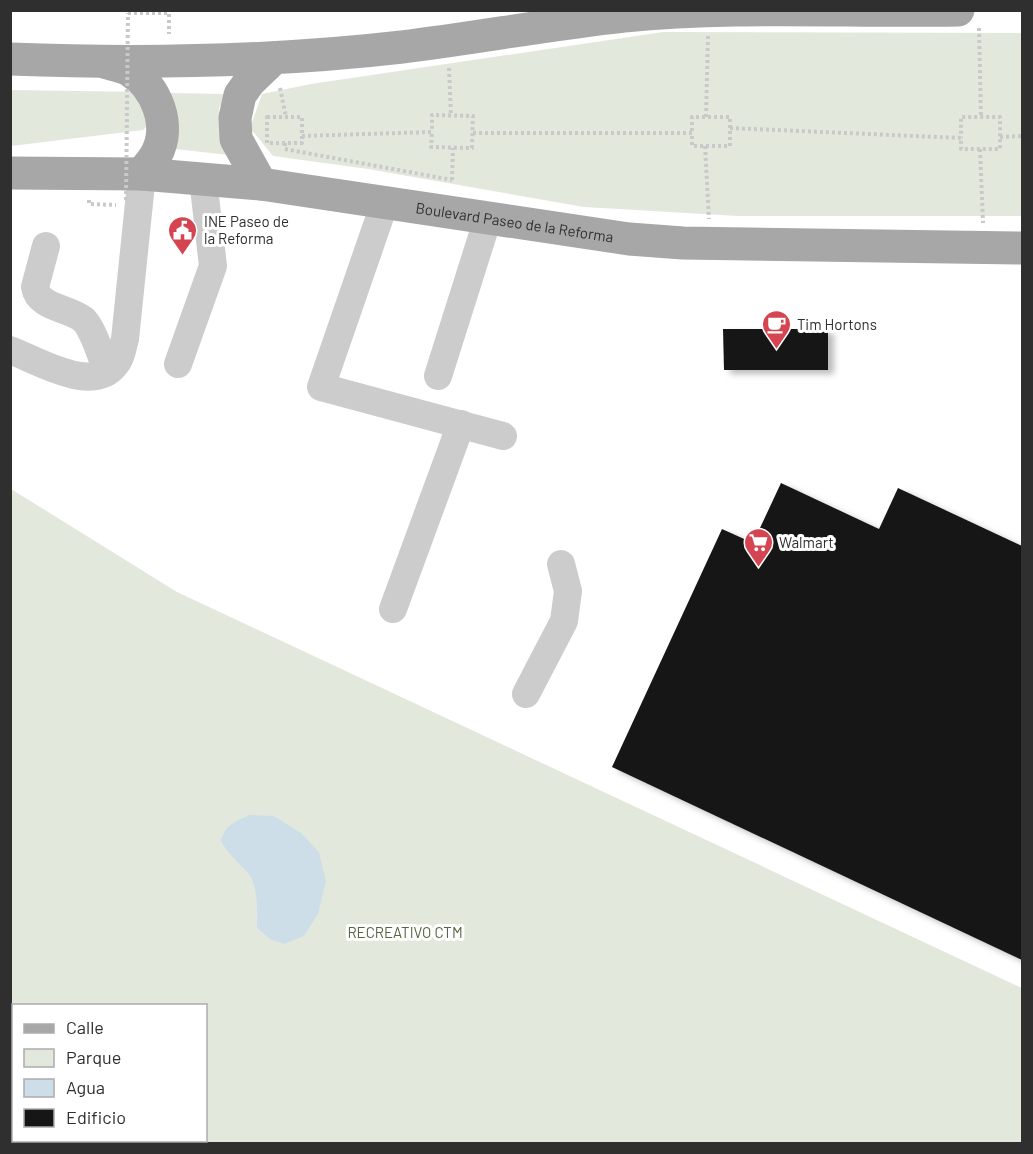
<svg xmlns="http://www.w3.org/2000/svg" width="1033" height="1154" viewBox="0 0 1033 1154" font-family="Barlow,sans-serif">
	<defs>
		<filter id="shadow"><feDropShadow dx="6" dy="4" stdDeviation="3" flood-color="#0004"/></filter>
	</defs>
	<rect width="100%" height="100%" fill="#fff"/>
	<g fill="#e3e8dc" fill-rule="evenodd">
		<path d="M663,32L1022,33V216H738L584,207L368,169L273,156L250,128L262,94L311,84Z"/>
		<path d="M10,90L146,92L150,123L143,130L11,146Z"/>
		<path d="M169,93L228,94L219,108L223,139L229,155L166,148Z"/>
		<path d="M11,489L177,592L1022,988V1143H11ZM14,1006H206V1140H14Z"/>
	</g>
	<path fill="#cddee9" d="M250,815L274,816L301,833L319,852L326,882L318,914L304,936L284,944L270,939L257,928C257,911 259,887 248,873C238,862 228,854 221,841C225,825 235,821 250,815Z"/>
	<g fill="#161616" filter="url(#shadow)">
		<path d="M723,329H828V370H724Z"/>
		<path d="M781,483L879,529L898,488L1022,546V960L612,767L722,529L753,543Z"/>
	</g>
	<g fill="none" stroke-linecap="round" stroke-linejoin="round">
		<g stroke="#c9c9c9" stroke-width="4" stroke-dasharray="3 3" stroke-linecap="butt">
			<path d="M128,13H169V34"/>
			<path d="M979,28L981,118"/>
			<path d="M449,68L451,116"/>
			<path d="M280,88L286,117"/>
			<rect x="267" y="117" width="35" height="26"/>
			<path d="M706,117L708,35"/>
			<path d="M730,128L961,138V149H1000V117H961V138"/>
			<path d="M473,133H692V146H730V117H692V133"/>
			<path d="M302,136L432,132L431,147L472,148L473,116L432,115V132"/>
			<path d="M1000,137L1022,136"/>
			<path d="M285,143V149L452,180"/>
			<path d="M705,146L709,219"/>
			<path d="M980,149L983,223"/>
			<path d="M452,180L453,148"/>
			<path d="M89,200V204L116,205"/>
		</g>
		<g stroke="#ccc" stroke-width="28">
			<path d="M385,202L321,387L503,436"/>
			<path d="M46,246L35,287C38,308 70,308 84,320C94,331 102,358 107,372"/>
			<path d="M10,350C39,361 96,397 118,361C122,355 123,345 125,339L142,174"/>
			<path d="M178,364L213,266L203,179"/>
			<path d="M438,376L488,218"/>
			<path d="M393,609L461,424"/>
			<path d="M526,694L564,621L568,591L561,564"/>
		</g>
		<g stroke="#a7a7a7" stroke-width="33">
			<path d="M10,59C141,64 272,62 402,47C476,38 550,24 624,16C735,5 847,12 958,10"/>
			<path d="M107,63C114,65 123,67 129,70C157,87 172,126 156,155C152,162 146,168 142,174"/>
			<path id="s1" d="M10,173L142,174L261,184L629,239L683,243L1022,248"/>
			<path d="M261,184L236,139L235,118L240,95L250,81L274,58"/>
		</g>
		<path stroke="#c9c9c9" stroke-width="4" stroke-dasharray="3 3" stroke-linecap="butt" d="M126,200L128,13"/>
	</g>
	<defs>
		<symbol id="civic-pin" viewBox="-11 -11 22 30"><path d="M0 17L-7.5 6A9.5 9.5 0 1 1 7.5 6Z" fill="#d44451" stroke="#fff"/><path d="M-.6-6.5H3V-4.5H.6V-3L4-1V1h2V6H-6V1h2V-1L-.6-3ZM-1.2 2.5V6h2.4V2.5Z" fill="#fff"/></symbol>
		<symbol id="cafe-pin" viewBox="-11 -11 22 30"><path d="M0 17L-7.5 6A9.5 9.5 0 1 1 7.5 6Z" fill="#d44451" stroke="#fff"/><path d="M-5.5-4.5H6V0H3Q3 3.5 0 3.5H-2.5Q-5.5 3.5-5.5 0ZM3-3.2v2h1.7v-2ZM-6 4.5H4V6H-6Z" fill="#fff"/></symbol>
		<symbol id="supermarket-pin" viewBox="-11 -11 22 30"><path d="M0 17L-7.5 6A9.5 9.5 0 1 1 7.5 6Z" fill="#d44451" stroke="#fff"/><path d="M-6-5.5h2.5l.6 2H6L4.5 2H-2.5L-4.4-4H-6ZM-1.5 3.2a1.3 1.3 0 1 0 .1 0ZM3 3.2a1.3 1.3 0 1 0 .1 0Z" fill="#fff"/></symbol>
	</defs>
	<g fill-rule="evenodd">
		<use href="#civic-pin" x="166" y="214" width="33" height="45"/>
		<use href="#cafe-pin" x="760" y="308" width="33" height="45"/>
		<use href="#supermarket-pin" x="742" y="526" width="33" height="45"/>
	</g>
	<g text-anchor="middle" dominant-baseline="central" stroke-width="6" stroke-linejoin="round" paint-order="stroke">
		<g font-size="15" fill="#2f2f2f" stroke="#fff" text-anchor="start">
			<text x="204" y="221">INE Paseo de<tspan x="204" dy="17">la Reforma</tspan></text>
			<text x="797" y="324">Tim Hortons</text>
			<text x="779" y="542">Walmart</text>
		</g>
		<g font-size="15" fill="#2f2f2f" stroke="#fff">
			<text stroke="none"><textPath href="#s1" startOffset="508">Boulevard Paseo de la Reforma</textPath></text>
		</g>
		<g font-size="15" fill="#536741" stroke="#fff">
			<text x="405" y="932">RECREATIVO CTM</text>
		</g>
	</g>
	<rect width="1033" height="1154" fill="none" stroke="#2f2f2f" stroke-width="24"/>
	<rect x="12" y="1004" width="195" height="138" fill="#ffffff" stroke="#acacac" stroke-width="1.5"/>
	<rect x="24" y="1024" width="30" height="9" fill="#a7a7a7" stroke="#acacac" stroke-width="1.5"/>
	<text x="66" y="1034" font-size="18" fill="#2f2f2f">Calle</text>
	<rect x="24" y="1049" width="30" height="18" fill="#e3e8dc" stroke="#acacac" stroke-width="1.5"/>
	<text x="66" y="1064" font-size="18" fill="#2f2f2f">Parque</text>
	<rect x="24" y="1079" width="30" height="18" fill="#cddee9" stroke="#acacac" stroke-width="1.5"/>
	<text x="66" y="1094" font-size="18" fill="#2f2f2f">Agua</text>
	<rect x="24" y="1109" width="30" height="18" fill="#161616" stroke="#acacac" stroke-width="1.5"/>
	<text x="66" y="1124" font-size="18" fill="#2f2f2f">Edificio</text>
</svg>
